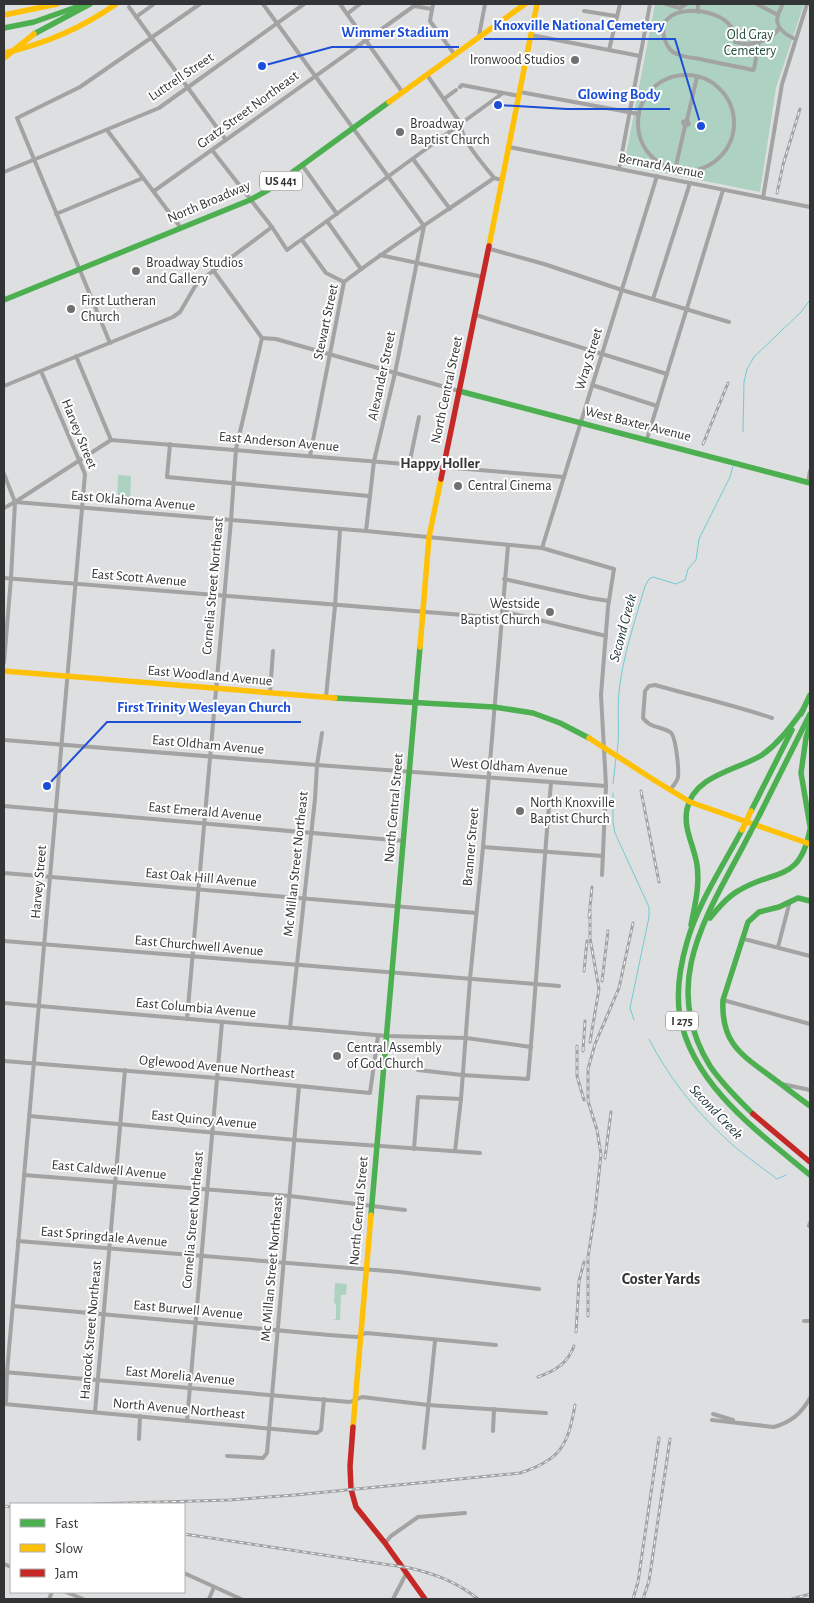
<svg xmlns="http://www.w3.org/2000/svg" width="814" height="1603" viewBox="0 0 814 1603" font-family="'Alegreya Sans',sans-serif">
	<rect width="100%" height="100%" fill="#dedfe1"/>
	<g fill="#aed2c2">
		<path d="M655,4H804L776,88L760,192L624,165Z"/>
		<path d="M118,475L131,476L130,506L117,505Z"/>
		<path d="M335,1283L347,1284L346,1295H341L340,1320H332L336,1319V1305L334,1302Z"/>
	</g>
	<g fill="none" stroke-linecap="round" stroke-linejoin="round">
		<g stroke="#72cbd1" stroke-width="1">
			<path d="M743,432L744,382L747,369L754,357L801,312L810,300"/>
			<path d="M617,754C620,733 617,712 619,692C623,655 635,621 645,586L649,579L653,577L676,584L685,580L688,569L696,560L699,539L730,477L733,466"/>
			<path d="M613,784L616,758"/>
			<path d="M613,793V822L615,833L649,907V917L630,1008L634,1020"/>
			<path d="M649,1039C668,1076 692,1107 723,1136C739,1152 759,1165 777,1179L786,1175"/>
		</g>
		<g stroke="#a2a3a2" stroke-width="4">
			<path d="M263,4L424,226L395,373L374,461L366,531"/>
			<path d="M340,4L403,93"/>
			<path d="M433,4L430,21L455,55"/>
			<path d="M666,4L680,8L686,4"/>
			<path d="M757,4L778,15"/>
			<path d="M782,4C782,9 779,10 778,15C774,27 786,35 795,39"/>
			<path d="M129,7L226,140"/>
			<path d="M584,11L616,16"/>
			<path d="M698,12V4"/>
			<path d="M347,14L360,4"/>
			<path d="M136,17L154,4"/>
			<path d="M531,35L640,56"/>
			<path d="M479,36L485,4"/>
			<path d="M759,42L754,69L753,70C735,66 717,63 700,59C692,58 684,57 677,54C671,52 667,46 665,40C651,2 718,5 731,27C734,31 734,37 735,42C748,47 772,41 779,28"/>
			<path d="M609,50L620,4"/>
			<path d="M427,75L461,124C460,139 484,165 494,178L502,180"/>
			<circle cx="686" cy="123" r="48"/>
			<path d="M460,87L462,85L519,96"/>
			<path d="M520,92L639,114"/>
			<path d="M444,99L456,90"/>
			<path d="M687,120L683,122L685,126L689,124L687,120L697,77"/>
			<path d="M107,130L181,228"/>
			<path d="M509,147L810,207"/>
			<path d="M212,150L272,227L287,250L503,93"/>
			<path d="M413,159L450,209"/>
			<path d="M302,165L337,214"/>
			<path d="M619,169L650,4"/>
			<path d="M675,170L685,126"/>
			<path d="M4,172L159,108L304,4"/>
			<path d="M154,191L414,6L432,9"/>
			<path d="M763,198L782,84L807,4"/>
			<path d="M56,214L143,178"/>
			<path d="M327,221L361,269"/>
			<path d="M302,240L326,273L344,282"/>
			<path d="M490,249L544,264L622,290L729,322"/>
			<path d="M380,255L483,277"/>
			<path d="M213,270L262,338L276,339L459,391"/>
			<path d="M653,299L690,183"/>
			<path d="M476,315L667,374"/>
			<path d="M110,343L17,118L80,87L200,4"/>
			<path d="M76,356L111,440"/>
			<path d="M592,385L657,406"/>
			<path d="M4,386L173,317L180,312L197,283L272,227"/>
			<path d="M647,439L723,190"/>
			<path d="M111,440L564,477"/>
			<path d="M170,444L167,477L369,496"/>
			<path d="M310,456L344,282C392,245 444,213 494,178"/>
			<path d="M409,465L419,417"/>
			<path d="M4,474L15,502L11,578L4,662"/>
			<path d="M808,483L810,471"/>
			<path d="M15,502L366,531L542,548L614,569L608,607L601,695L606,786L602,875"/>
			<path d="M4,508L15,502L111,440"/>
			<path d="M542,548L657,176"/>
			<path d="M4,578L501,618"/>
			<path d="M504,579L590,598L609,601"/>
			<path d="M502,611L606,636"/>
			<path d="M270,693L273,651"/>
			<path d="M326,697L335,606L340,530"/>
			<path d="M4,740L317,765L606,786"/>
			<path d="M670,790C673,786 677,782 678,777C679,770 676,735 670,732C660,726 650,728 643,718L645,691L649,686L655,685C694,696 733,705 772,718"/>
			<path d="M4,806L404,841"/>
			<path d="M483,847L603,856"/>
			<path d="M4,873L476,913"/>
			<path d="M744,939L810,956"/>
			<path d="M4,941L559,986"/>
			<path d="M778,947L790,901"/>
			<path d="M723,1000L810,1024"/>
			<path d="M4,1003L387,1036L466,1038L531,1047"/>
			<path d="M187,1019L231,520L236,449L262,338"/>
			<path d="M290,1028L315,799L317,765L322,733"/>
			<path d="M4,1061L217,1078L370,1093L378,1036"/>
			<path d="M418,1070L462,1075L528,1079C537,980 542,881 551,783"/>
			<path d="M782,1084L810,1090"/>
			<path d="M29,1116L295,1140L480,1153"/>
			<path d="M414,1149L418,1097L461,1099"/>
			<path d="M455,1151L461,1099L470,979L483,847L508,545"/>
			<path d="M24,1175L290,1196L405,1210"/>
			<path d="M809,1226L810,1223"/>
			<path d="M18,1241L399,1272L539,1289"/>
			<path d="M13,1306L329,1335L357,1337L366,1333L496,1345"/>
			<path d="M804,1321H810"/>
			<path d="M4,1372L350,1402L362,1397L428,1405L546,1413"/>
			<path d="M4,1404L317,1433L321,1430L324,1399"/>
			<path d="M6,1404L7,1372L85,474L41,371"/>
			<path d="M95,1412L125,1070"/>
			<path d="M713,1414L733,1420"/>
			<path d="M712,1420L774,1427C791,1422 801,1414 810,1398"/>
			<path d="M187,1421L222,1022"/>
			<path d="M493,1431L494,1409"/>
			<path d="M139,1439L140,1416"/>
			<path d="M424,1448L435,1341"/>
			<path d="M227,1456L263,1458L267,1453L299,1086"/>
			<path d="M385,1543L391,1536L418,1517L465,1513"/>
			<path d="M4,1564L11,1567"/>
			<path d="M184,1573L241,1599"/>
			<path d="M66,1592L83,1599"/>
			<path d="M49,1599L52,1592"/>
			<path d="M209,1599L214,1587"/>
			<path d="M393,1599L406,1574"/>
		</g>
		<g stroke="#4caf50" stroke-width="5.5">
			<path d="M4,28L34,22L85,4"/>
			<path d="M34,34L90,4"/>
			<path d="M4,300L250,200L268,190L389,102"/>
			<path d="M459,391L810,483"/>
			<path d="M335,698L494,707L533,713L560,723L589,738"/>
			<path d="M801,714L810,695"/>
			<path d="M810,724L806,738L801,773L810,826"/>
			<path d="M751,811L792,730"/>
			<path d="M760,814L810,714"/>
			<path d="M742,830C723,866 698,903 687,942C680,966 676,993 680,1017C693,1086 760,1133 810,1175"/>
			<path d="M750,833C711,910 657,980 710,1066C722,1084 738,1099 753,1114"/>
			<path d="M810,901L798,898L779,907L759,912L748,922L723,1000C721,1039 737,1052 766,1073C781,1084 795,1095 810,1106"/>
			<path d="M710,918C718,908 727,897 738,891C776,868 800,883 810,829"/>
			<path d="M691,925C695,905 700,885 697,865C694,845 683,829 687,809C694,775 738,770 762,755C779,743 791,726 803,710"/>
			<path d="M371,1215L420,647"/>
		</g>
		<g stroke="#ffc107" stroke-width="5.5">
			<path d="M4,15L57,4"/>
			<path d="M4,53C45,44 82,28 116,4"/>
			<path d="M389,102L525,4"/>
			<path d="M489,246L537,4"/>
			<path d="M420,647L429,537L441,479"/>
			<path d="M4,671L335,698"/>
			<path d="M654,780L690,802L810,844"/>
			<path d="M353,1427L371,1215"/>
		</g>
		<g stroke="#c62828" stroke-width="5.5">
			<path d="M441,479L489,246"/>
			<path d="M753,1114L810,1162"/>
			<path d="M353,1427L350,1466L351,1489L356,1507L385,1543L425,1599"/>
		</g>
		<defs>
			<g id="rail">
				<path d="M777,193L783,165L800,109"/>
				<path d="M703,444L728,383"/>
				<path d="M641,791L659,882"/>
				<path d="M590,911V938L599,989L590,1042"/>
				<path d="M589,917L592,887"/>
				<path d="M584,971L587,941"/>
				<path d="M602,981L608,931"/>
				<path d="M577,1046V1076L584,1100"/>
				<path d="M583,1051L585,1021"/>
				<path d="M605,1158L611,1112"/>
				<path d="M588,1316V1257L595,1212L601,1154L597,1130L588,1101V1069L595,1044L619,988L633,923"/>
				<path d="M576,1332L579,1281L584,1262"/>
				<path d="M538,1377C555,1371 568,1363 574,1346"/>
				<path d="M92,1504L229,1500L295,1495L520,1473C561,1460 568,1445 575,1405"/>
				<path d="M4,1506L11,1507"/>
				<path d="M184,1534L410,1568C435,1574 457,1582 478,1599"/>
				<path d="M633,1599L638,1582L659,1438"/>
				<path d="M643,1599L649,1581L670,1439"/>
				<path d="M792,1599L810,1594"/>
			</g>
		</defs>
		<use href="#rail" stroke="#a2a3a4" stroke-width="3"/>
		<use href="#rail" stroke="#fff" stroke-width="1" stroke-dasharray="4" stroke-linecap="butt"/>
		<path stroke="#4caf50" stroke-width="5.5" d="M750,833L760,814"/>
		<g stroke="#ffc107" stroke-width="5.5">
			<path d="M4,58L34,34"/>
			<path d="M589,738L654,780"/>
			<path d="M742,830L751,811"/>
		</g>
	</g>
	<g fill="#6f7071" stroke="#fff" stroke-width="2">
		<circle cx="575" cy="60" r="5"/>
		<circle cx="400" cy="132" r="5"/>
		<circle cx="136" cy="271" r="5"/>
		<circle cx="71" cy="309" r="5"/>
		<circle cx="458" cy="486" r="5"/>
		<circle cx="550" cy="612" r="5"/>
		<circle cx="520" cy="811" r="5"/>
		<circle cx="337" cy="1056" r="5"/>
	</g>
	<g text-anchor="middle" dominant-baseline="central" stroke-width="4" stroke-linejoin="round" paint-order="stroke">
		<g fill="#fff" stroke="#707172" stroke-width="1">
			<rect x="260" y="171.5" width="42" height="19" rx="4"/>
			<rect x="666" y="1011.5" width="32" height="19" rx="4"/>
		</g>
		<g font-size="12" font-weight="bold" fill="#333435">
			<text x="281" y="181">US 441</text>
			<text x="682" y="1021">I 275</text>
		</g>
		<g font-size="14" fill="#244d3b" stroke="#fff">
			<text x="750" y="35">Old Gray<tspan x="750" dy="16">Cemetery</tspan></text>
		</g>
		<g font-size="14" fill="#333435" stroke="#fff" text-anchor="start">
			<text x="565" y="60" text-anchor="end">Ironwood Studios</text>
			<text x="410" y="124">Broadway<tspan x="410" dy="16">Baptist Church</tspan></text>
			<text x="146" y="263">Broadway Studios<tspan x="146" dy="16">and Gallery</tspan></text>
			<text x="81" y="301">First Lutheran<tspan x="81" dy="16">Church</tspan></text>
			<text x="468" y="486">Central Cinema</text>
			<text x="540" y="604" text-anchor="end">Westside<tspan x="540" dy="16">Baptist Church</tspan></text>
			<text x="530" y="803">North Knoxville<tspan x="530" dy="16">Baptist Church</tspan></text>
			<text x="347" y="1048">Central Assembly<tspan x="347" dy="16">of God Church</tspan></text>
		</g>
		<g font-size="14" fill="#333435" stroke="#fff">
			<text transform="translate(181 77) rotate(-34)">Luttrell Street</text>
			<text transform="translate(248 110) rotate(-36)">Gratz Street Northeast</text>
			<text transform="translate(661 166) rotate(11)">Bernard Avenue</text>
			<text transform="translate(209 202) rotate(-23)">North Broadway</text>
			<text transform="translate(326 322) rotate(-78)">Stewart Street</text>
			<text transform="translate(589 359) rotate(-73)">Wray Street</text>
			<text transform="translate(382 376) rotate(-78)">Alexander Street</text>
			<text transform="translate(447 390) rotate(-78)">North Central Street</text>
			<text transform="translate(638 424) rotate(14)">West Baxter Avenue</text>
			<text transform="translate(79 434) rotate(68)">Harvey Street</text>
			<text transform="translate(279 442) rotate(5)">East Anderson Avenue</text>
			<text transform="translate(133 501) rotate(5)">East Oklahoma Avenue</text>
			<text transform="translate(139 578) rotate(5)">East Scott Avenue</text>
			<text transform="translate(213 586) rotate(-85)">Cornelia Street Northeast</text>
			<text transform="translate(210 676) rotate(5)">East Woodland Avenue</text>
			<text transform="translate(208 745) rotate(5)">East Oldham Avenue</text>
			<text transform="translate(509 767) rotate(4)">West Oldham Avenue</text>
			<text transform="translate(394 808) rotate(-85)">North Central Street</text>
			<text transform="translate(205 812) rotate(5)">East Emerald Avenue</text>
			<text transform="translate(471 847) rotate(-85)">Branner Street</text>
			<text transform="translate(296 864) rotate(-84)">Mc Millan Street Northeast</text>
			<text transform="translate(201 878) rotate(5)">East Oak Hill Avenue</text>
			<text transform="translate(39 882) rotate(-85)">Harvey Street</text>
			<text transform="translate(199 946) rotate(5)">East Churchwell Avenue</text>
			<text transform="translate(196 1008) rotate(5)">East Columbia Avenue</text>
			<text transform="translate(217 1067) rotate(5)">Oglewood Avenue Northeast</text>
			<text transform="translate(204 1120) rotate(5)">East Quincy Avenue</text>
			<text transform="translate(109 1170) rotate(5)">East Caldwell Avenue</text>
			<text transform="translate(359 1211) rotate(-85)">North Central Street</text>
			<text transform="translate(193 1220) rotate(-85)">Cornelia Street Northeast</text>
			<text transform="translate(104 1237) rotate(5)">East Springdale Avenue</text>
			<text transform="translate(272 1269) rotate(-85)">Mc Millan Street Northeast</text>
			<text transform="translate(188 1310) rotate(5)">East Burwell Avenue</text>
			<text transform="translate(91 1330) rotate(-85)">Hancock Street Northeast</text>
			<text transform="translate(180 1376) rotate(5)">East Morelia Avenue</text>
			<text transform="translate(179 1409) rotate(5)">North Avenue Northeast</text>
		</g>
		<g font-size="15" font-weight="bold" fill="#333435" stroke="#fff">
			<text x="440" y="463">Happy Holler</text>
		</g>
		<g font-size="15" font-style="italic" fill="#1c3233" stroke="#fff">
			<text transform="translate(623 628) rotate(-75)">Second Creek</text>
			<text transform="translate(716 1112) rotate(46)">Second Creek</text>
		</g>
		<g font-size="16" font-weight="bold" fill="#333435" stroke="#fff">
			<text x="661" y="1279">Coster Yards</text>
		</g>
	</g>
	<path fill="none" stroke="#1d4ed8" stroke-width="2" d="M701 126L675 39H484M262 66L332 47H459M498 105L567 109H670M47 786L107 722H301"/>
	<g fill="#1d4ed8" stroke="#fff" stroke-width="2">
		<circle cx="701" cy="126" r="5"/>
		<circle cx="262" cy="66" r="5"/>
		<circle cx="498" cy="105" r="5"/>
		<circle cx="47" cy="786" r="5"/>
	</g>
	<g font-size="15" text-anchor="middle" font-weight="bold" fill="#1d4ed8" stroke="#fff" stroke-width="4" stroke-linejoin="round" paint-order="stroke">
		<text x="579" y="30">Knoxville National Cemetery</text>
		<text x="395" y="37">Wimmer Stadium</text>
		<text x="619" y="99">Glowing Body</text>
		<text x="204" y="712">First Trinity Wesleyan Church</text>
	</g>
	<rect width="814" height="1603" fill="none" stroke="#333435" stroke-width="10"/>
	<rect x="10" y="1503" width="175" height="90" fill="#ffffff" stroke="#adaeae"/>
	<rect x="20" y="1519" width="25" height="8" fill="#4caf50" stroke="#adaeae"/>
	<text x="55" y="1528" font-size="15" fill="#333435">Fast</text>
	<rect x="20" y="1544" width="25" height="8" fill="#ffc107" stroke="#adaeae"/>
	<text x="55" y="1553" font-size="15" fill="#333435">Slow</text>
	<rect x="20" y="1569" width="25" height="8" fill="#c62828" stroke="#adaeae"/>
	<text x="55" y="1578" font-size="15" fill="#333435">Jam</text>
</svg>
